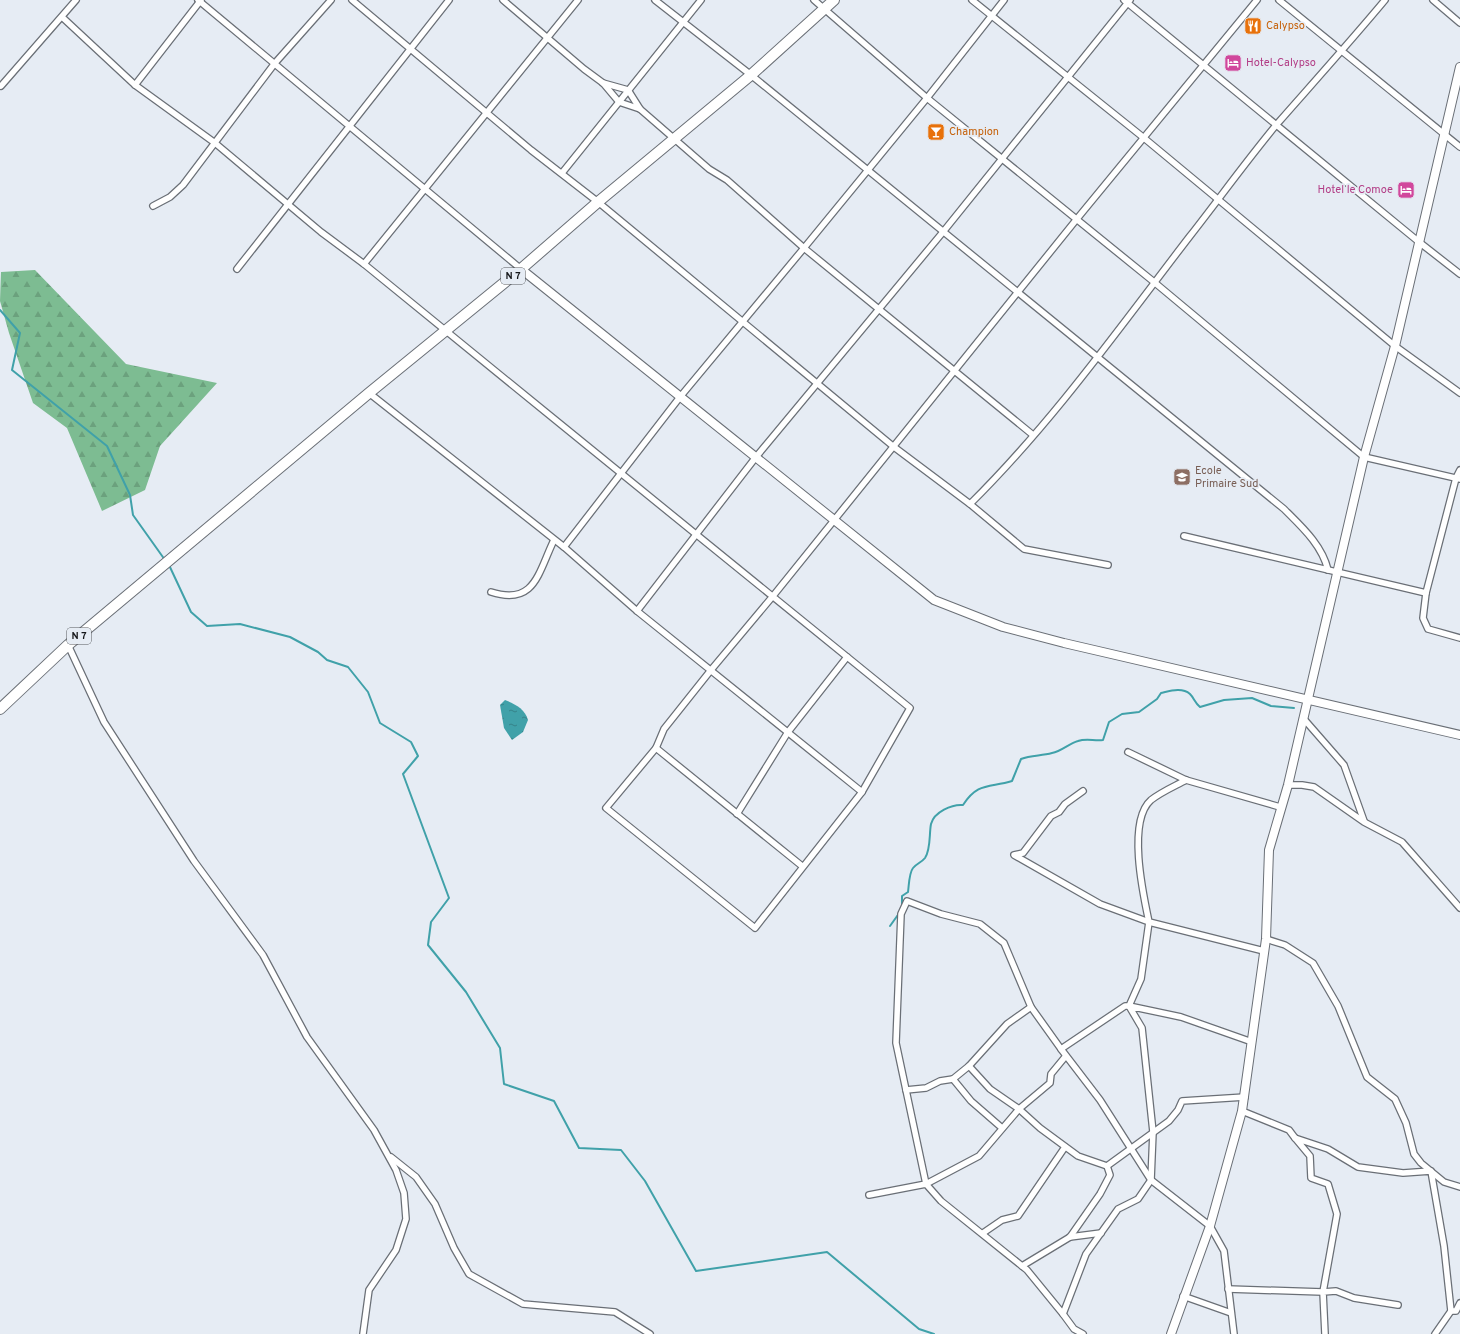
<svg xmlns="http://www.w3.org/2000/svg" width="1460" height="1334" viewBox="0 0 1460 1334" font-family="Overpass,sans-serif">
	<defs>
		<pattern id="forest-firs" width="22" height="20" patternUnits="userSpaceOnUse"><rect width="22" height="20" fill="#7dbc92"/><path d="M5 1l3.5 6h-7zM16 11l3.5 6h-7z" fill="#6ba17d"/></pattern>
		<pattern id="water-ripples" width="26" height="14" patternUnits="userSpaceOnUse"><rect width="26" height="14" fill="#40a1a9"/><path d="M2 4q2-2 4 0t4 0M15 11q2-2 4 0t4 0" fill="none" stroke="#358289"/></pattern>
	</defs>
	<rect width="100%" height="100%" fill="#e6ecf4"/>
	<path fill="url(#forest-firs)" d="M35,270L126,364L217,383L160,446L145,490L102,511L67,428L33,403L9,333L0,301L1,272Z"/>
	<path fill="url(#water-ripples)" d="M505,700C515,704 525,709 528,720L523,732L512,740L504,728L500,705Z"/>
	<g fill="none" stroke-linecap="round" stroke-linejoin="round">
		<g stroke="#40a1a9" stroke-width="2">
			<path d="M0,310L20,333L12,370L107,446L130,495L133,515L165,560"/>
			<path d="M169,565L191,612L207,626L240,624L290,637L318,652L327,660L348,667L368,692L380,723L411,742L418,756L403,774L449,898L431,922L428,945L466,992L500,1048L504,1084L554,1101L579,1148L621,1150L645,1181L696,1271L827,1252L919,1329L934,1334"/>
			<path d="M902,908V896L908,892C909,885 909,873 913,868C916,864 922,862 925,858C931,849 929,834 931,824C934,812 952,804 963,805C978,782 989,788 1012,781L1021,759C1031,755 1041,756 1052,753C1062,751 1068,744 1078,741C1086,738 1094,741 1103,740L1109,722L1122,714L1139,712L1157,699L1161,693C1170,691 1182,687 1190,694C1194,698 1195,703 1200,707L1224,700L1252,698L1271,706L1294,708"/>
			<path d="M890,926L900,912"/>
		</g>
		<defs>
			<g id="street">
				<path d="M198,0L521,269"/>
				<path d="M352,0L531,150L598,202L894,447L970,504L1024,549L1108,565"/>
				<path d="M503,0L584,69L603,83L619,102L640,109L709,169L727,180L804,248L1033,435"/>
				<path d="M655,0L751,75L1284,509C1302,527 1322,545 1328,570"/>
				<path d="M814,0L927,98L1154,282L1364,457L1460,479"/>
				<path d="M972,0L1144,138L1395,346L1460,393"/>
				<path d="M1124,0L1419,242L1460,274"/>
				<path d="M1279,0L1460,147"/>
				<path d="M1433,0L1460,23"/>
				<path d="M62,17L135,85L215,143L321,232L364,264C546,412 727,561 910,708L862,792L755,928L606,808L656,748L664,729L711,670L773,596L1076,220L1257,0"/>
				<path d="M603,83L628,90L640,109"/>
				<path d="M135,85L201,0"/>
				<path d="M1,86L76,0"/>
				<path d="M562,173L701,0"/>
				<path d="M153,206L170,197L183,185L275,63L331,0"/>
				<path d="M364,264L578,0"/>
				<path d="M237,269L449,0"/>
				<path d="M369,393L564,547L637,611L862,792"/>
				<path d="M1460,470L1456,478L1426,593L1423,618L1428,629L1460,638"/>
				<path d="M970,504C1052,423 1120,327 1190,236C1219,199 1247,160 1277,124C1313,83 1350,42 1385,0"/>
				<path d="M1184,536L1426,593"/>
				<path d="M564,547L680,397L804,248L927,98L1004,0"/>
				<path d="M491,592C535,606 538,573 554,540"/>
				<path d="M637,611L756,457L943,232L1130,0"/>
				<path d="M68,645L104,722L194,861L263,955L307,1037L374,1130L396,1170L404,1193L406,1219L396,1250L369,1290L363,1334"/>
				<path d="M1303,718L1344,765L1364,821"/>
				<path d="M656,748L802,866"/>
				<path d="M1128,752L1186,780L1280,807"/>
				<path d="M1186,780C1175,786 1161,792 1151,800C1127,821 1143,894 1149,922L1264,951"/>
				<path d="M1288,785H1302L1314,787L1364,822L1402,842L1460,908"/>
				<path d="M1083,791L1065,804L1059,812L1051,816L1023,853L1014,855L1100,904L1149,922L1141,979L1129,1006H1125L1061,1049L1100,1100L1151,1180L1210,1226L1224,1251L1234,1334"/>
				<path d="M737,814L788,732L847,657"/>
				<path d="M1266,939L1285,945L1313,963L1338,1006L1367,1077L1395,1099L1406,1123L1414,1154L1421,1163L1444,1182L1460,1187"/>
				<path d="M1031,1007L1007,1024L969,1066L990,1089L1019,1109L1040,1128L1078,1156L1107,1166L1169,1121L1178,1110L1182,1101L1245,1097"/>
				<path d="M1061,1049L1031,1007L1004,943L980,924L941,914L907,901L901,914L896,1043L926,1184L979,1156L1019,1109L1050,1083L1051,1074L1065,1057"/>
				<path d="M969,1066L953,1079L971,1101L1002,1128"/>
				<path d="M906,1090L926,1088L940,1081L953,1079"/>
				<path d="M1242,1111L1289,1130L1295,1138"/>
				<path d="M391,1157L416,1177L435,1204L454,1248L469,1274L523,1304L615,1312L650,1334"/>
				<path d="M869,1195L926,1184L941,1201L1027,1270L1063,1314L1086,1254L1118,1209L1138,1199L1151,1180L1153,1132L1142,1028L1129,1006L1181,1017L1252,1042"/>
				<path d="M983,1233L1002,1220L1018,1216L1065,1147"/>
				<path d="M1070,1237L1101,1233"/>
				<path d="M1022,1266L1070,1237L1100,1194L1110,1175L1107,1166"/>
				<path d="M1228,1289L1323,1292L1337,1214L1328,1184L1311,1178L1310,1156L1295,1138L1328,1149L1358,1167L1403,1173L1431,1171L1444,1246L1451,1311L1435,1334"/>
				<path d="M1183,1296L1231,1313"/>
				<path d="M1451,1311H1456L1460,1303"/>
				<path d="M1063,1314L1074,1329L1083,1334"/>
				<path d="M1325,1334L1323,1292L1336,1291L1354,1298L1398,1305"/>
			</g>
			<g id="secondary">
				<path d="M521,269L934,600L1003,627L1064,643L1460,735"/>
				<path d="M1171,1334L1210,1226L1242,1111L1266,939L1269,850L1288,785L1364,457L1395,346L1460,67"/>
			</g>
			<path id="highway" d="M0,709L68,645L369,393L521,269L598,202L751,75L834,0"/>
		</defs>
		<use href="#street" stroke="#6a6f76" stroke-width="8"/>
		<use href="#secondary" stroke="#6a6f76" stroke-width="10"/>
		<use href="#highway" stroke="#6a6f76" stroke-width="12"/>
		<use href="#street" stroke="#fff" stroke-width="5.5"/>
		<use href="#secondary" stroke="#fff" stroke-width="8"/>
		<use href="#highway" stroke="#fff" stroke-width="10"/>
	</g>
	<defs>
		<symbol id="restaurant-square" viewBox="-11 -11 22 22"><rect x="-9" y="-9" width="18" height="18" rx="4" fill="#e8710a" stroke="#e6ecf4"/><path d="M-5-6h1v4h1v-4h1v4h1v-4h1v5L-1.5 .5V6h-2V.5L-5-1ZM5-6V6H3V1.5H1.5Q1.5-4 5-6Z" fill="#fff"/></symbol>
		<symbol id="hotel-square" viewBox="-11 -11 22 22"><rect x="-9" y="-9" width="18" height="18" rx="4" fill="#d1479c" stroke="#e6ecf4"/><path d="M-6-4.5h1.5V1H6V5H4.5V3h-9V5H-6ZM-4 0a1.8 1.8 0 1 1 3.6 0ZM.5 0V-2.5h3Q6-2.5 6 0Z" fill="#fff"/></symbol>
		<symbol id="bar-square" viewBox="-11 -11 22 22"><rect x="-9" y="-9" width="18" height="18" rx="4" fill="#e8710a" stroke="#e6ecf4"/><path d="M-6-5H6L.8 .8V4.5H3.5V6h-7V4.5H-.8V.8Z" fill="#fff"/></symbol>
		<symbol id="school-square" viewBox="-11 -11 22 22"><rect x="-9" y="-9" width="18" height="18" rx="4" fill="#8d6e63" stroke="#e6ecf4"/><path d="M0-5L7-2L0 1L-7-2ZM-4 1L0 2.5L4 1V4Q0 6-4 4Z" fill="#fff"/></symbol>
	</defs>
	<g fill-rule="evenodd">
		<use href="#restaurant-square" x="1243" y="16" width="20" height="20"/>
		<use href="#hotel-square" x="1223" y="53" width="20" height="20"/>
		<use href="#bar-square" x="926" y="122" width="20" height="20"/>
		<use href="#hotel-square" x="1396" y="180" width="20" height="20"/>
		<use href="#school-square" x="1172" y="467" width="20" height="20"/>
	</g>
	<g text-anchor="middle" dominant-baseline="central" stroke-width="3.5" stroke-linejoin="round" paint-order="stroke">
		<g fill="#e6ecf4" stroke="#54575b" stroke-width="1">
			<rect x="501" y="268" width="24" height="16" rx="3"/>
			<rect x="67" y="628" width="24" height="16" rx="3"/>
		</g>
		<g font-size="10" font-weight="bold" fill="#16171a">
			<text x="513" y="276">N 7</text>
			<text x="79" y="636">N 7</text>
		</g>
		<g font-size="11" fill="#c56008" stroke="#e6ecf4" text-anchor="start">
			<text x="1266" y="26">Calypso</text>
			<text x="949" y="132">Champion</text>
		</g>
		<g font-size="11" fill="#b23c85" stroke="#e6ecf4" text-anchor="start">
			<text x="1246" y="63">Hotel-Calypso</text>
			<text x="1393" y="190" text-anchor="end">Hotel le Comoe</text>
		</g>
		<g font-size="11" fill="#785e54" stroke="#e6ecf4" text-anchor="start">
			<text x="1195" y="471">Ecole<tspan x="1195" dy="13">Primaire Sud</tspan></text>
		</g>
	</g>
</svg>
